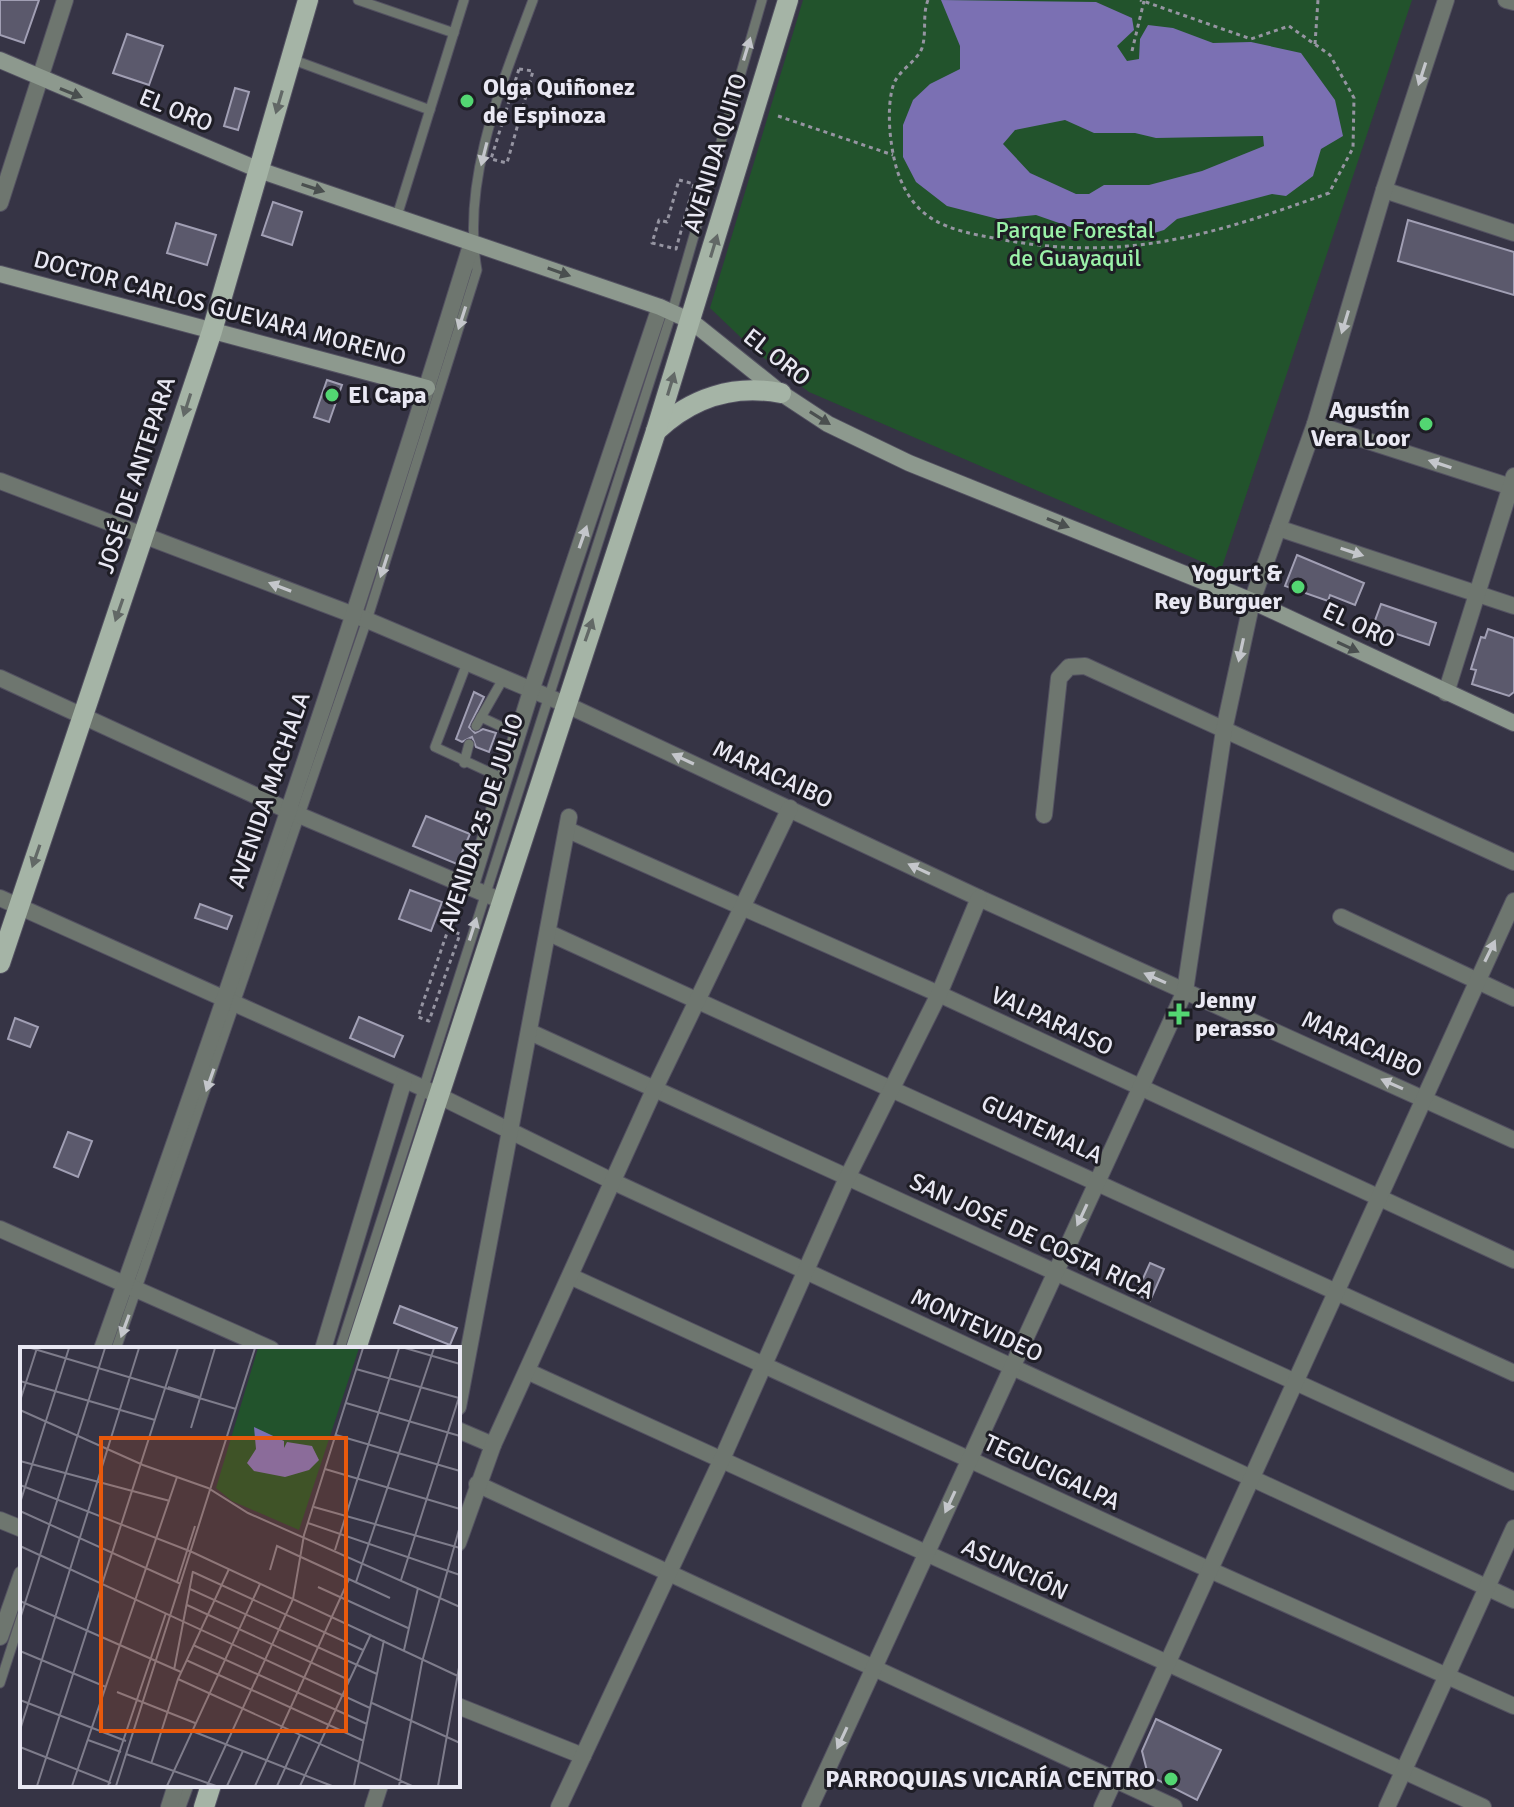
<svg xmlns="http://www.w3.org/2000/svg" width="1514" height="1807" viewBox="0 0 1514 1807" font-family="Signika,sans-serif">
	<rect width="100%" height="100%" fill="#363445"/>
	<path fill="#22532c" d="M803,0H1412L1221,570L809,392L756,352L710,308Z"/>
	<path fill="#7b70b3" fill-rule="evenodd" d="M941,0L1096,2L1132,18L1134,30L1117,46L1127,61L1139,59L1140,39L1148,25L1173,28L1213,43L1251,42L1301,53L1335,100L1343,136L1321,149L1313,176L1286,196L1272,194L1177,219L1164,230L1138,238H1102L1036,215L998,219L947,206L916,182L903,157V125L913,100L930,84L960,69V46ZM1065,120L1094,133H1135L1156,138L1263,136L1264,146L1202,171L1149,185H1104L1089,194H1076L1030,173L1003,144L1015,130Z"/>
	<g fill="#5b596c" stroke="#a19fb4" stroke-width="2">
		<path d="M0,0H39L24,43L0,35Z"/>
		<path d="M127,34L163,46L149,85L113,73Z"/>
		<path d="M235,88L249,92L238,130L224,126Z"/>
		<path d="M273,202L302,212L292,245L262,235Z"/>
		<path d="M1408,220L1514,252V295L1398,261Z"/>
		<path d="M176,223L216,235L207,265L167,253Z"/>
		<path d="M327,380L342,385L329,422L314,417Z"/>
		<path d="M1297,555L1364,583L1355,605L1330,595L1328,601L1285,586Z"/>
		<path d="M1381,604L1436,623L1429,645L1373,626Z"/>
		<path d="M1488,629L1514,638V692L1509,696L1472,684L1476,670L1471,669L1481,637L1485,638Z"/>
		<path d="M474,692L484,697L469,727L475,733L483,729L496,733L489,752L476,747L472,737L462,742L456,739Z"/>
		<path d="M426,816L470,834L457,864L413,846Z"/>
		<path d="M410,890L442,902L431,931L399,919Z"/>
		<path d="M200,904L232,916L227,929L195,918Z"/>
		<path d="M359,1017L403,1036L394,1057L350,1038Z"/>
		<path d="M15,1018L38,1027L30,1047L8,1039Z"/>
		<path d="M68,1132L92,1141L78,1177L54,1167Z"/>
		<path d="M1150,1263L1164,1269L1150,1301L1136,1294Z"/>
		<path d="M400,1306L457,1328L450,1345L394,1323Z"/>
		<path d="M1156,1719L1221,1750L1197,1800L1148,1775L1142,1751Z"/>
	</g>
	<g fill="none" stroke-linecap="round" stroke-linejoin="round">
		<defs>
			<g id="lane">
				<path d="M358,0L454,33"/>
				<path d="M291,59L430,110"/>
				<path d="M397,216L464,0"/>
				<path d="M467,663L435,747L502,778"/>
				<path d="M481,717L517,734"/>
				<path d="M476,726L503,679"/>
				<path d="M464,763L469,744"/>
				<path d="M116,1349L367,620L477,270C461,180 502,84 533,0"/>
				<path d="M340,1349L672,312L762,0"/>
				<path d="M0,1683L22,1615"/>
				<path d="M181,1807L189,1785"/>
			</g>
			<g id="street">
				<path d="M1506,0L1514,2"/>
				<path d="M1384,190L1514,233"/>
				<path d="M0,203L65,0"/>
				<path d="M1315,424L1514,488"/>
				<path d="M0,481L367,620L565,704L979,898L1514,1140"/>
				<path d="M1278,528L1514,606"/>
				<path d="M0,678L287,810L502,901"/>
				<path d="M1446,693L1514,476"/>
				<path d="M1044,815L1059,678L1069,667L1085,666L1514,862"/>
				<path d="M568,830L939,994L1514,1260"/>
				<path d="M470,888L531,691L660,307"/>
				<path d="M0,898L423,1088L614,1182L1514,1600"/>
				<path d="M1341,917L1514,998"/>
				<path d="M549,933L1514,1373"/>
				<path d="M530,1032L1514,1482"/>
				<path d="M0,1229L271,1349"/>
				<path d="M572,1277L1210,1570L1514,1706"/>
				<path d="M102,1349C232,983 358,614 472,242"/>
				<path d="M323,1349L404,1080"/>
				<path d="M529,1372L1483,1807"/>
				<path d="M458,1407L569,817"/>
				<path d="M458,1430L493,1445"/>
				<path d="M477,1484L1174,1807"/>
				<path d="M0,1520L22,1529"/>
				<path d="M458,1543L493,1445L654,1090L790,808"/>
				<path d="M0,1637L22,1574"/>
				<path d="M458,1706L583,1756"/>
				<path d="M169,1807L176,1785"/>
				<path d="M373,1807L380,1785"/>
				<path d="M559,1807L722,1459L847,1178L939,994L979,898"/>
				<path d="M810,1807L1185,991L1224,730L1252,601L1315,424L1384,190L1446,0"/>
				<path d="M1102,1807L1514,901"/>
				<path d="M1387,1807L1514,1528"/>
			</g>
			<g id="secondary">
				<path d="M0,60L259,170L660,307L691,321L781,393L828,424L909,463L1252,601L1514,723"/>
				<path d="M0,274L427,388"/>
			</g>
			<g id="primary">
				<path d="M656,431C691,398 734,384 781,393"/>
				<path d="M0,963L212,331L308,0"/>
				<path d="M356,1349L656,431L788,0"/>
				<path d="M204,1807L211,1785"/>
			</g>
		</defs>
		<use href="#lane" stroke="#535161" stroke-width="11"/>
		<use href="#street" stroke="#535161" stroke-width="18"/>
		<use href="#secondary" stroke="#535161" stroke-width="18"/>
		<use href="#primary" stroke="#535161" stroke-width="22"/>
		<g stroke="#9695a2" stroke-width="3" stroke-dasharray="4 4" stroke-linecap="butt">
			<path d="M928,0C922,15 927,32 922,48C917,62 897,71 893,86C886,110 890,146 897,170C914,222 948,230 999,239C1124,263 1213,235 1329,193L1353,148L1354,98L1330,55L1289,26L1251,39L1140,0"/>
			<path d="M1315,44L1318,0"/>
			<path d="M1132,51L1144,1"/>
			<path d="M519,69L533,71L507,163L491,159Z"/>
			<path d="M778,116L893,155"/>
			<path d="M679,180L694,184L676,249L652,243L659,220L667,222Z"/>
			<path d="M448,930L460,934L429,1021L418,1017Z"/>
		</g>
		<use href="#lane" stroke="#6e766f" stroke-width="9"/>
		<use href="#street" stroke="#6e766f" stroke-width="16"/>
		<use href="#secondary" stroke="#8d998e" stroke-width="16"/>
		<use href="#primary" stroke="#a5b4a6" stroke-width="20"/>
	</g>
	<defs><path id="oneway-solid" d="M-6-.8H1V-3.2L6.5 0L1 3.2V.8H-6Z" transform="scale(2)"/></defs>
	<g fill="#c4c6cb">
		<use href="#oneway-solid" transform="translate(747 49) rotate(-73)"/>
		<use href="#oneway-solid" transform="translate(1422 74) rotate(108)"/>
		<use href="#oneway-solid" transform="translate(484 154) rotate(104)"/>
		<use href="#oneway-solid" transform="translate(462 318) rotate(108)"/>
		<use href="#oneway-solid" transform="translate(1345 322) rotate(107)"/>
		<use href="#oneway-solid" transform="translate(1440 464) rotate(-162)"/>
		<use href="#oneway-solid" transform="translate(583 537) rotate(-71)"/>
		<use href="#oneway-solid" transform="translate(1352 552) rotate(18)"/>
		<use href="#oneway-solid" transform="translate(384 566) rotate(108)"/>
		<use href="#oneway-solid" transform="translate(280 587) rotate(-159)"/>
		<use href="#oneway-solid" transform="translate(1241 650) rotate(102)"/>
		<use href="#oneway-solid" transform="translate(683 759) rotate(-155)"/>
		<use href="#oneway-solid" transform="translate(919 869) rotate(-155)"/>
		<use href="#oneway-solid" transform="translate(473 929) rotate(-72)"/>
		<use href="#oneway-solid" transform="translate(1490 951) rotate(-64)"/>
		<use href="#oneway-solid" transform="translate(1155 978) rotate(-156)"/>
		<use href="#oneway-solid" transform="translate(210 1080) rotate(109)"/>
		<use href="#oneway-solid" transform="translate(1392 1084) rotate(-156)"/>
		<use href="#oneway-solid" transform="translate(1082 1215) rotate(115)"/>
		<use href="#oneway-solid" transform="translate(125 1326) rotate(110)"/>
		<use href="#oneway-solid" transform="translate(950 1502) rotate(115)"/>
		<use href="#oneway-solid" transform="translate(842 1738) rotate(115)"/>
	</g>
	<g fill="#4a4f4f">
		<use href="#oneway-solid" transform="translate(71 93) rotate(22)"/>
		<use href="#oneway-solid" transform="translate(313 188) rotate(18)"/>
		<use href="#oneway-solid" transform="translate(559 272) rotate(19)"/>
		<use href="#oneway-solid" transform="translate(820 418) rotate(32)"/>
		<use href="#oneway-solid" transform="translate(1058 523) rotate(22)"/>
		<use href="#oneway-solid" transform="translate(1348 647) rotate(25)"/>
	</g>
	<g fill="#626866">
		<use href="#oneway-solid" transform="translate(279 102) rotate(106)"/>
		<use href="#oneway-solid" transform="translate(714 246) rotate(-73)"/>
		<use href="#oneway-solid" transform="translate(671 384) rotate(-73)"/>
		<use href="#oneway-solid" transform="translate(187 405) rotate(108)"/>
		<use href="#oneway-solid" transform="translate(119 610) rotate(109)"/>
		<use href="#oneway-solid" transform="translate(589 630) rotate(-71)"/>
		<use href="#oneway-solid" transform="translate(36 856) rotate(109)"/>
	</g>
	<g fill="#53d672" stroke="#1e1d25" stroke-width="3">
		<circle cx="467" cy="101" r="8"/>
		<circle cx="332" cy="395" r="8"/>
		<circle cx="1426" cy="424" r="8"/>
		<circle cx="1298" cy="587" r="8"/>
		<path d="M1175 1002h8v8h8v8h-8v8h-8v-8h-8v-8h8z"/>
		<circle cx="1171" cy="1779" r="8"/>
	</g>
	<g text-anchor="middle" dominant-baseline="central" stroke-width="6" stroke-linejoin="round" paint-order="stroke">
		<g font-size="24" font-weight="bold" fill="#e9e8f3" stroke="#1e1d25" text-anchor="start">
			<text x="483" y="87">Olga Quiñonez<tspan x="483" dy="28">de Espinoza</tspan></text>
			<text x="348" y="395">El Capa</text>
			<text x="1410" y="410" text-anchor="end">Agustín<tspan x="1410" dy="28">Vera Loor</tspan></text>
			<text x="1282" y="573" text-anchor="end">Yogurt &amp;<tspan x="1282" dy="28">Rey Burguer</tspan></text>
			<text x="1195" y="1000">Jenny<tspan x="1195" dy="28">perasso</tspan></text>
			<text x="1155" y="1779" text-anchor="end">PARROQUIAS VICARÍA CENTRO</text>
		</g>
		<g font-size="24" fill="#e9e8f3" stroke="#1e1d25">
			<text transform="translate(176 110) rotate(22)">EL ORO</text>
			<text transform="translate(715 153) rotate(-73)">AVENIDA QUITO</text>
			<text transform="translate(220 308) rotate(15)">DOCTOR CARLOS GUEVARA MORENO</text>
			<text transform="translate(777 357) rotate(38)">EL ORO</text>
			<text transform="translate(136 475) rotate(-72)">JOSÉ DE ANTEPARA</text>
			<text transform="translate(1359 625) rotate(25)">EL ORO</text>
			<text transform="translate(773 774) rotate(25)">MARACAIBO</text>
			<text transform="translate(269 790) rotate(-71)">AVENIDA MACHALA</text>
			<text transform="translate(481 822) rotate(-72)">AVENIDA 25 DE JULIO</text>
			<text transform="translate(1052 1021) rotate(25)">VALPARAISO</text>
			<text transform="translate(1362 1044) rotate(24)">MARACAIBO</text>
			<text transform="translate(1042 1129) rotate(25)">GUATEMALA</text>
			<text transform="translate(1032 1236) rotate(25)">SAN JOSÉ DE COSTA RICA</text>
			<text transform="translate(977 1325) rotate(25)">MONTEVIDEO</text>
			<text transform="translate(1052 1472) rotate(25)">TEGUCIGALPA</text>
			<text transform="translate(1015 1569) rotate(25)">ASUNCIÓN</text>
		</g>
		<g font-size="24" fill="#9af1a8" stroke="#1e1d25">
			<text x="1075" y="230">Parque Forestal<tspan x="1075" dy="28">de Guayaquil</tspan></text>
		</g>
	</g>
	<g transform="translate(20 1347)">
		<rect width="440" height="440" fill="#363445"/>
		<path d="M238,1H339L279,183L212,154L196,141Z" fill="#22532c"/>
		<path d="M234,80L264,94V101L267,95L292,99L299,113L289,123L265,130L234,124L227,116L236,102Z" fill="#7b70b3"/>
		<path fill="none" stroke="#7e7c8b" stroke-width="2" d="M11,1L216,62M385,1L440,17M336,22L439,51M0,34L135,73M148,40L179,50M0,54L17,1M326,56L440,89M0,63L123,118L188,141L228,166L440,260M171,81L195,1M316,88L440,124M0,114L150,154M305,122L440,162M0,138L172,205L440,330M0,156L49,1M294,160L440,201M0,164L161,237M288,176L440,228M0,199L350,361M315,203L379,1M250,223L257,199L370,251M173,225L343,303M381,233L440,47M157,235L175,179M336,235L414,1M298,240L388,281M170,242L357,327M0,254L161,325M167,258L329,333M0,272L85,1M173,298L347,377M384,303L398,241M0,304L86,340M166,313L344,394M154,323L173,224M158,332L392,439M97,345L175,376M0,353L106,394M352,356L440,396M0,383L119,1M172,384L312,439M68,393L101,405M0,400L91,436M106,407L196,439M131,417L158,332L209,222M17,439L158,1M52,439L157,130M88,439L146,266M96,439L235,1M147,439L240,237M187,439L273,252L284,188L343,1M207,439L223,404M235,439L329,232M257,439L280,388M280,439L351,287M334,439L364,293M379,439L402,315L440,179M418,439L440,315"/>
		<path fill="#e8590c" fill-opacity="0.15" stroke="#e8590c" stroke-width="4" d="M81,91H326V384H81Z"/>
		<rect width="440" height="440" fill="none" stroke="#e9e8f3" stroke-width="4"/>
	</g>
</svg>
